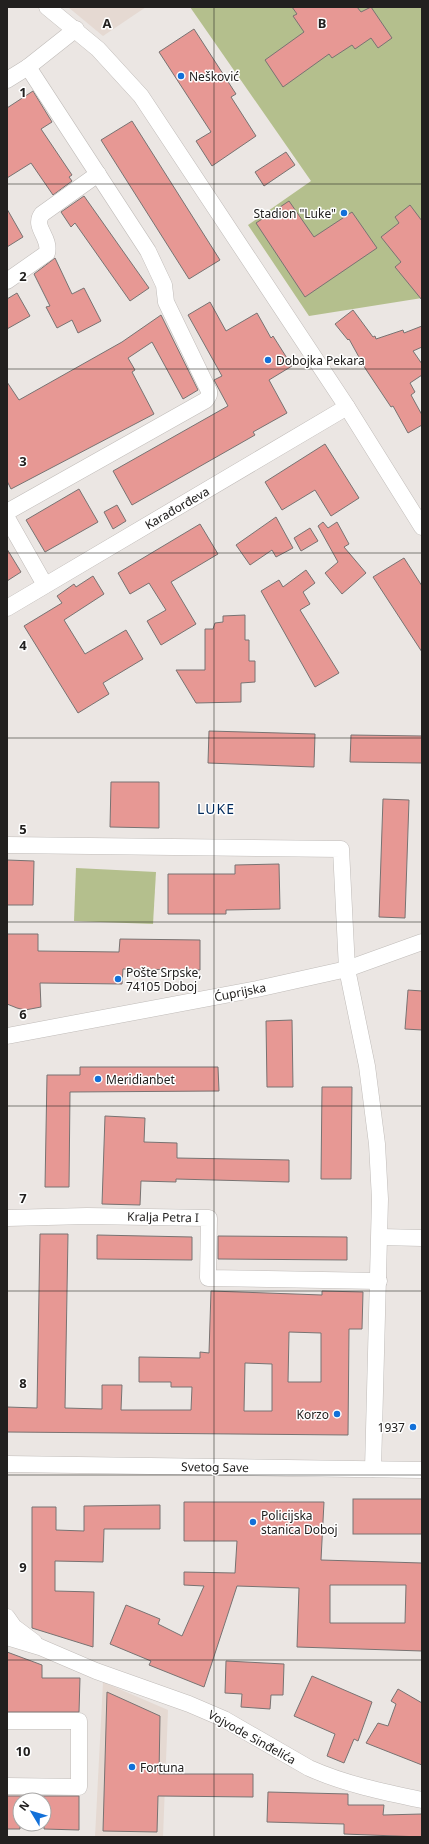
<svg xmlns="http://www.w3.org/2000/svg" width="429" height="1844" viewBox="0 0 429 1844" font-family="'Noto Sans',sans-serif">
	<rect width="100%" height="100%" fill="#ebe6e3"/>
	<g fill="#e5d9d2">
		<path d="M68,7H146L103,36Z"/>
		<path d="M103,1682L168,1710L163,1837H95Z"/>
	</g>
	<g fill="#b4bf8d">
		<path d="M190,7H422V298L309,316L248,225L311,181Z"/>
		<path d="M76,868L156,872L153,924L74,921Z"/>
	</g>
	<g fill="#e79894" stroke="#787372" fill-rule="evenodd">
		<path d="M292,7H357L361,12L371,7L392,38L378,48L371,38L355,49L352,45L332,58L329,54L283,87L265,60L304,32L293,16L297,14Z"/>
		<path d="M194,29L236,94L231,97L256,136L212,166L196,141L211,132L159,52Z"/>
		<path d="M33,91L52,122L41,129L72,175L69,177L72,181L53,195L31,163L7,178V108Z"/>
		<path d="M132,121L220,260L189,279L101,140Z"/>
		<path d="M286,152L295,165L264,186L255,172Z"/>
		<path d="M84,196L149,288L130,301L75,223L71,227L61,212Z"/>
		<path d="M289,201L314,237L352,212L377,248L305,297L256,223Z"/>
		<path d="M410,205L422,221V300L395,267L401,262L381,237L399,223L395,217Z"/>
		<path d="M7,209L23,237L7,247Z"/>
		<path d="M55,258L72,294L84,288L101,321L78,333L72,320L57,328L46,307L50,306L34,274Z"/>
		<path d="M17,293L30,316L7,329V299Z"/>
		<path d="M210,302L226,331L257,313L271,338L273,336L292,366L269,380L287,413L253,432L255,435L132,505L113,471L228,406L214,380L222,376L188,315Z"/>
		<path d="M353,310L373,337L375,336L376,339L403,330L404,333L422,326V347L413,351L422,364V375L410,383L415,392L411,395L422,415V425L408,433L393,406L391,407L365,368L349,339L348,340L335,324Z"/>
		<path d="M161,315L198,390L183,399L152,342L128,358L135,370L132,372L154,414L11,489L7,481V382L19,400L122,342Z"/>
		<path d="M325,444L359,498L331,516L315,490L282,510L265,482Z"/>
		<path d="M79,489L98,522L45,552L26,520Z"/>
		<path d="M117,505L126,521L113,529L104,512Z"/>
		<path d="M276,517L293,548L276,557L272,550L250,565L236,545Z"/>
		<path d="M323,522L328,528L337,522L349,544L344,547L366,573L342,594L325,573L338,562L318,526Z"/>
		<path d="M200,524L218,554L171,582L196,624L161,645L147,621L166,610L149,583L130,594L118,573Z"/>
		<path d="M310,528L318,541L301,551L294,538Z"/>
		<path d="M7,549L21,572L7,581Z"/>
		<path d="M404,558L422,586V652L373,577Z"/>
		<path d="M306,570L315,583L303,592L310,604L300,610L339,673L315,687L261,591L279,580L283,587Z"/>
		<path d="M93,576L104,594L64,620L85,654L126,630L143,659L103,683L109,694L78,713L24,626L62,603L57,596L74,584L76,587Z"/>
		<path d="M245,615V640H249V661H255V682L241,683V702L196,703L176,670H205V629H213L215,623L223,622V616Z"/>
		<path d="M209,731L315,734L314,767L208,763Z"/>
		<path d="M351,735L422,736V763L350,762Z"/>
		<path d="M111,782H159V828L110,827Z"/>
		<path d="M383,799L409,800L405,918L379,917Z"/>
		<path d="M7,860L34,861L33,905H7Z"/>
		<path d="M279,864L280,909L226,910V914H168V874H235V865Z"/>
		<path d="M7,934H38V951L119,952L120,939L200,940V970L123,969L122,984L40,983L41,1007L25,1010L17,1008L7,1004Z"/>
		<path d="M408,990L422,991V1030L405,1029Z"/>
		<path d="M292,1020L293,1087H267L266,1021Z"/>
		<path d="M80,1067H218L219,1091L70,1092L69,1187H45L47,1075H80Z"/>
		<path d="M322,1087H352L351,1179H321Z"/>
		<path d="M105,1116L145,1118L144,1142L177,1143V1158L289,1160V1182L176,1179V1182L141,1181L140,1205L102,1204Z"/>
		<path d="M40,1234H68L65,1408L102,1409V1385H122L121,1410H191L192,1387H171V1382H139V1357L200,1358V1352L209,1353L211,1291L322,1295V1291L363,1292L362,1329H349L348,1435L7,1432V1407L37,1408ZM289,1332L321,1333V1382H288ZM245,1363L272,1364V1411H244Z"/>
		<path d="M97,1235L192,1237V1260L97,1259Z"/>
		<path d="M218,1236L347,1237V1260L218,1259Z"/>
		<rect x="353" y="1499" width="69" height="35"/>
		<path d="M184,1502H324L321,1560L422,1563V1651L297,1647L299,1588L237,1586L204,1687L149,1665L151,1661L110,1644L126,1605L160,1619L158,1624L182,1636L204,1586L184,1585V1572L235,1573L237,1541H184ZM330,1585H406L405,1623H330Z"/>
		<path d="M160,1505V1529H104L103,1562L55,1561V1591L94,1592L93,1647L32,1628V1507H56V1530L84,1531V1506Z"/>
		<path d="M7,1652L42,1665V1678H80L79,1712H7Z"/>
		<path d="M226,1661L284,1664L283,1695H271L270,1709L241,1707L242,1694L225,1693Z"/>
		<path d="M312,1676L372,1702L358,1741L354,1739L344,1763L327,1756L335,1734L294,1716Z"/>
		<path d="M398,1689L422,1703V1765L366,1743L378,1723L388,1726L396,1704L391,1701Z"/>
		<path d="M107,1692L160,1716L159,1774H253V1797L158,1796L157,1832L103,1831Z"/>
		<path d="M268,1792L348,1794V1805H384L383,1815L422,1814V1837L344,1834V1824L267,1822Z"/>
		<path d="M7,1796H79V1830L44,1829V1800H20V1829H7Z"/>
	</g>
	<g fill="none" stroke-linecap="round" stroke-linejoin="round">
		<defs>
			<g id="minor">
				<path d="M47,7L98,49L141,96L347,407L422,527"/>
				<path d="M7,80L28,67L76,29"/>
				<path d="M7,281L47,253C51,237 32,227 42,214L98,174"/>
				<path d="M7,512L206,400L209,395V391L166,302L164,285L148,251L28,67"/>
				<path d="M7,518L45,585"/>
				<path d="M7,608L347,407"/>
				<path d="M7,845L341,849L347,969L367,1066L377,1144L380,1199L373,1469"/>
				<path d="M7,1036L257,989L347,969L422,942"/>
				<path d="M7,1218L87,1216L209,1218L208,1278L379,1281"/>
				<path d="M380,1237L422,1238"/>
				<path d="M7,1464L422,1470"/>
				<path d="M7,1617L14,1627L34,1642"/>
				<path d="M7,1637L40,1647L96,1671L189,1704L224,1719L309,1768C345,1784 383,1792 422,1800"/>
				<path d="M7,1721H79V1787L7,1786"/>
			</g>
		</defs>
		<use href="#minor" stroke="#c0bcb9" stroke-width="17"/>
		<use href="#minor" stroke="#fff" stroke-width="16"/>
	</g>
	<path fill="none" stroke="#22201f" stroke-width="1" stroke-opacity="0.55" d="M214,7V1837M7,184H422M7,369H422M7,553H422M7,738H422M7,922H422M7,1106H422M7,1291H422M7,1475H422M7,1660H422"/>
	<g fill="#1270d9" stroke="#fff" stroke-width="1.5">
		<circle cx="181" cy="76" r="4"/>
		<circle cx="344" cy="213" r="4"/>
		<circle cx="268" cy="360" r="4"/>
		<circle cx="118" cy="979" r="4"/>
		<circle cx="98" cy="1079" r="4"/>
		<circle cx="337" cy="1414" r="4"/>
		<circle cx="413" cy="1427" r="4"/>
		<circle cx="253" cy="1522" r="4"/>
		<circle cx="132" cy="1767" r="4"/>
	</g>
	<g text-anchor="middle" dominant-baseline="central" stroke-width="3" stroke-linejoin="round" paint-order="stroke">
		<g font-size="12" fill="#22201f" stroke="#fff" text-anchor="start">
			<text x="189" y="76">Nešković</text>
			<text x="336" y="213" text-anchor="end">Stadion "Luke"</text>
			<text x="276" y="360">Dobojka Pekara</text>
			<text x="126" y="972">Pošte Srpske,<tspan x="126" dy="14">74105 Doboj</tspan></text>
			<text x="106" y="1079">Meridianbet</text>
			<text x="329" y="1414" text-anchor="end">Korzo</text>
			<text x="405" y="1427" text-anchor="end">1937</text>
			<text x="261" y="1515">Policijska<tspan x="261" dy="14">stanica Doboj</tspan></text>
			<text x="140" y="1767">Fortuna</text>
		</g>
		<g font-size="12" fill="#22201f" stroke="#fff">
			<text transform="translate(177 508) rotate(-30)">Karađorđeva</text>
			<text transform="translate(240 992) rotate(-11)">Ćuprijska</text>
			<text transform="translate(163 1217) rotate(1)">Kralja Petra I</text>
			<text transform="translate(215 1467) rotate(1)">Svetog Save</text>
			<text transform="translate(252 1737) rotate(29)">Vojvode Sinđelića</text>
		</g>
		<g font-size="14" letter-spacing="1" fill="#002a5c" stroke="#fff">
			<text x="216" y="808">LUKE</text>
		</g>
	</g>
	<g font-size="13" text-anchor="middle" font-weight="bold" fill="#22201f" stroke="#fff" stroke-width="3" stroke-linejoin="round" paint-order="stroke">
		<text x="107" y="28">A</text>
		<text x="322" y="28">B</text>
		<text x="23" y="97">1</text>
		<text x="23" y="281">2</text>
		<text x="23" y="466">3</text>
		<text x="23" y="650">4</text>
		<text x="23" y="834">5</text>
		<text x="23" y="1019">6</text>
		<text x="23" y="1203">7</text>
		<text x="23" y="1388">8</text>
		<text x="23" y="1572">9</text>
		<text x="23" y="1756">10</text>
	</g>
	<rect width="429" height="1844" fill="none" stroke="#22201f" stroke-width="16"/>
	<g transform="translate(32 1812) rotate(308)"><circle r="19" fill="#ffffff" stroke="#a7a6a5"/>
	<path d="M0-3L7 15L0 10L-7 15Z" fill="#1270d9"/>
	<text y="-6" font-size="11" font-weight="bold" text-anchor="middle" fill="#22201f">N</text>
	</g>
</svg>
